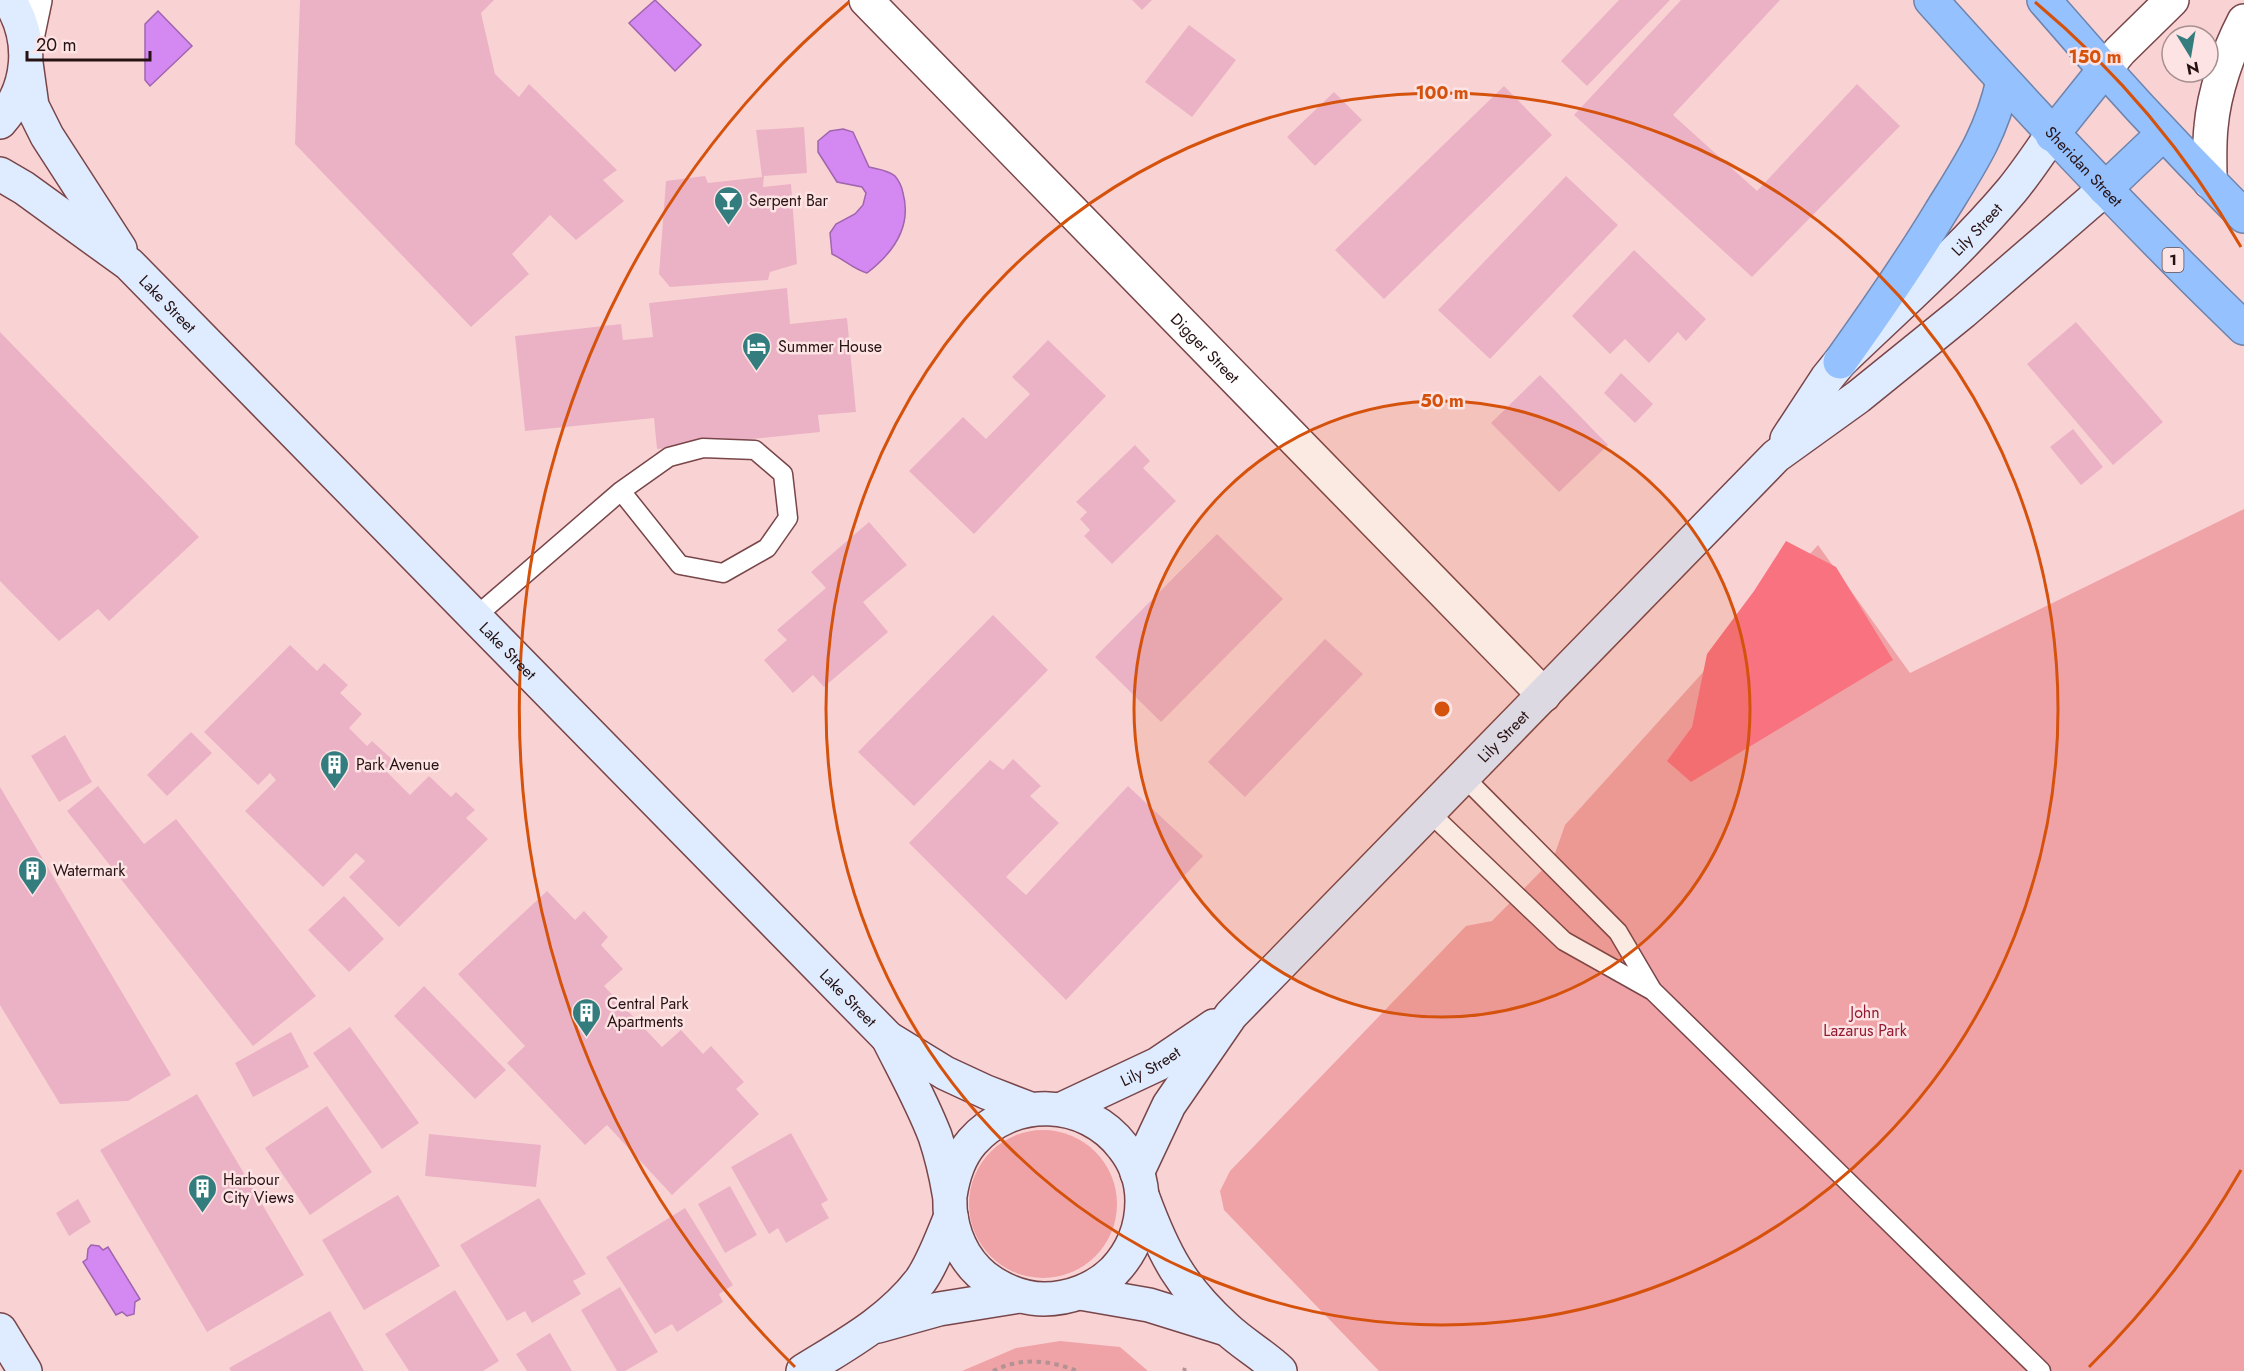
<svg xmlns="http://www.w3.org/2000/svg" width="2244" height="1371" viewBox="0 0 2244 1371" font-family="Jost,sans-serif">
	<rect width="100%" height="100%" fill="#f9d3d4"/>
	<g fill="#f0a3a7">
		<path d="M2244,509V1371H1379L1224,1210L1220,1191L1230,1171L1466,926L1492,921L1553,859L1565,825L1818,545L1910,673Z"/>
		<circle cx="1043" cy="1204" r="74"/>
		<path d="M1060,1341L1120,1347L1148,1371H962L1016,1348Z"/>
	</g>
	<path fill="#f8727f" d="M1786,541L1836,567L1893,660L1691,782L1667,761L1692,727L1707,654L1754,591Z"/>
	<g fill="#d488f1" stroke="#a065ae" stroke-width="1.5">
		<path d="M655,0L701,45L675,71L629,23Z"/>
		<path d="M158,11L192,46L150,86L145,80V24Z"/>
		<path d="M843,129L853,132L869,167C877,169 888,170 895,176C899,181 902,187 903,193C912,226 893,253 867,273C853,269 845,260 832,254L830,233L836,224L855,214L863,205L866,193L862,187L837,182L818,152V141L830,131Z"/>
		<path d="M91,1245L99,1246L103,1250L108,1247L140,1299L135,1302L134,1314L127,1316L122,1312L116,1315L83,1262L87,1259L88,1249Z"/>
	</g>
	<g fill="#ebb2c5">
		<path d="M300,0H494L481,13L495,74L519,97L529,84L617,170L603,180L624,201L576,240L550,215L512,254L529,274L471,327L295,144Z"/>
		<path d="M1132,0H1152L1142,10Z"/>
		<path d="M1619,0H1670L1587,86L1561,61Z"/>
		<path d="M1681,0H1780L1673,115L1757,191L1857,84L1900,126L1752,277L1574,115Z"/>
		<path d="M1189,25L1236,60L1192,117L1145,82Z"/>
		<path d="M1504,86L1552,135L1384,299L1335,250Z"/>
		<path d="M1334,92L1362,120L1315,166L1287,137Z"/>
		<path d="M804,127L807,173L764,176L763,187L791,184L797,264L770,272L768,280L670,287L659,274L666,181L705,176L708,183L762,177L756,130Z"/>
		<path d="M1566,176L1618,225L1490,359L1438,310Z"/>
		<path d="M1634,250L1706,319L1686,341L1678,332L1649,363L1625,339L1610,354L1572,316Z"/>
		<path d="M787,288L790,324L847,318L856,412L818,415L820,432L657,449L654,418L525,431L515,336L621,324L623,340L653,337L649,303Z"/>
		<path d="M2076,322L2163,422L2113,465L2027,364Z"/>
		<path d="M0,332L199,537L109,621L98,609L59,641L0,581Z"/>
		<path d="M1048,340L1106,396L974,534L909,471L963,417L986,439L1030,394L1012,377Z"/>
		<path d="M1621,373L1653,404L1635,423L1604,393Z"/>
		<path d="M1540,375L1608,445L1559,492L1491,423Z"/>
		<path d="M2073,429L2103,467L2081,485L2050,447Z"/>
		<path d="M1135,445L1150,461L1143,468L1176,501L1112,564L1084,536L1090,530L1080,519L1087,512L1076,502Z"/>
		<path d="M869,522L907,565L863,602L888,632L824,687L813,675L793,693L764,660L787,640L777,630L826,588L811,572Z"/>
		<path d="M1217,534L1283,599L1161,722L1095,657Z"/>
		<path d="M993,615L1048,670L914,806L858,752Z"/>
		<path d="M1325,639L1363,674L1245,797L1208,762Z"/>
		<path d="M290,645L317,671L324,663L348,685L340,693L362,714L349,728L367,746L372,741L396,763L387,772L410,795L429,776L451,797L456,792L475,810L466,818L488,839L399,927L349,877L365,861L356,853L323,887L245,811L276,780L270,773L258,785L204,732Z"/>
		<path d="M191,732L212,753L167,796L147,775Z"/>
		<path d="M65,735L92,782L59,802L31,756Z"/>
		<path d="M1013,759L1041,786L1030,796L1059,823L1006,877L1026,895L1128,786L1203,856L1066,1000L909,843L990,760L1003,770Z"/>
		<path d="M98,786L144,844L176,819L316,996L253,1046L67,811Z"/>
		<path d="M0,787L171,1075L128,1101L60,1104L0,1005Z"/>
		<path d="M547,891L575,920L584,911L608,937L601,945L623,969L604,986L662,1047L681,1030L703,1054L711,1046L744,1082L736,1089L759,1114L672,1195L607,1125L585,1145L507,1063L525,1046L458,974Z"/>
		<path d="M344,896L384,939L349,972L308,930Z"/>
		<path d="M424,986L506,1070L475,1099L394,1016Z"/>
		<path d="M350,1027L419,1123L382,1149L313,1053Z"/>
		<path d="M291,1032L309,1067L253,1097L235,1063Z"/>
		<path d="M197,1094L304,1275L207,1332L100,1150Z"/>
		<path d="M327,1106L372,1172L310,1215L265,1148Z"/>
		<path d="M791,1133L828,1200L821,1204L829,1218L786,1243L778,1228L769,1234L731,1167Z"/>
		<path d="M429,1134L541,1145L536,1187L425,1176Z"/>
		<path d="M730,1186L757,1235L725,1253L698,1204Z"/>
		<path d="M398,1195L440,1266L364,1310L322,1240Z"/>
		<path d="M539,1198L586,1274L573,1281L581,1294L532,1323L525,1311L507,1321L460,1245Z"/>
		<path d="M78,1199L91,1222L69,1236L56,1213Z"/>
		<path d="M685,1208L733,1285L719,1294L723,1302L677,1332L672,1324L655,1334L606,1257Z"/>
		<path d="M620,1287L658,1352L625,1371H617L581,1310Z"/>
		<path d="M455,1290L499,1361L483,1371H409L385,1334Z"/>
		<path d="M330,1311L364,1371H231L229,1368Z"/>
		<path d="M550,1333L572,1371H527L516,1354Z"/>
	</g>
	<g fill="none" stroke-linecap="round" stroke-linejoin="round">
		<defs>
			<g id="lane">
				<path d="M475,617L621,491L669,457L703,448L755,450L783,474L788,518L767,548L723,573L680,565L621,491"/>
				<path d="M1464,777L1618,932L1651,988"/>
				<path d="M1429,812L1564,941L1653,991L2041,1371"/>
			</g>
			<g id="street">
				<path id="s1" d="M866,0L1544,695"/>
				<path d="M26,43L35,0"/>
				<path d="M2104,70L2120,51L2172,0"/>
				<path d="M2210,182C2210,164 2209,145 2211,127C2214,92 2228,52 2244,21"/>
			</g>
			<g id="secondary">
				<path d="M26,63L32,106L47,136L120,249"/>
				<path d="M0,122C31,87 34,39 9,0"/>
				<path id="s2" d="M0,174L24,188L129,264L888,1038L945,1073L986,1092L1030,1109"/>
				<path id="s3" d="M1787,439L1827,378L1840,362C1898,306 1960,252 2012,190C2026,173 2039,153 2052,135"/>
				<path d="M888,1038C904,1070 922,1102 935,1136C941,1154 946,1175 949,1193C951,1201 949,1208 951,1216C955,1243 969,1268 993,1283C1009,1293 1025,1299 1044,1299C1069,1299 1096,1289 1114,1271C1132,1252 1142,1228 1142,1201C1142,1181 1135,1162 1123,1147C1086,1098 1012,1096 972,1142C959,1157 953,1176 950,1196"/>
				<path id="s4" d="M1062,1109L1158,1064L1214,1026"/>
				<path id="s5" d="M1137,1173L1169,1105L1231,1015L1776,456L1858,397L1963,312L2105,189"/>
				<path d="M1143,1198C1164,1255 1181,1287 1226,1328C1243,1344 1263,1355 1280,1371"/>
				<path d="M1080,1293L1149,1305L1223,1328"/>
				<path d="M878,1326L939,1309L1020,1296"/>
				<path d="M0,1330L25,1371"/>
				<path d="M803,1371C845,1345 890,1321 921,1280C934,1261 942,1237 951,1216"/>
			</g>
			<g id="highway">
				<path id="s6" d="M1931,0C2032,113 2135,223 2244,328"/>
				<path d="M2044,0C2108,75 2174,146 2244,216"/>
				<path d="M2052,135L2104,70"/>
				<path d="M2105,189L2163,134"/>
				<path d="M1840,362C1875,313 1909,264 1940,213C1969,166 1991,135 2003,81"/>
			</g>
		</defs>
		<use href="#lane" stroke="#784548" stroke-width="21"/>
		<use href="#street" stroke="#784548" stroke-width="36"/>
		<use href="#secondary" stroke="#784548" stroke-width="36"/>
		<use href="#highway" stroke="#6e84ac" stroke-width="36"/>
		<g stroke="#b39293" stroke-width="4" stroke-dasharray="4.5 4.5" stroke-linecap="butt">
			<path d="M993,1371C1020,1357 1050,1360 1077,1371"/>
			<path d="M1184,1371L1185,1368"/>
		</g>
		<use href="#lane" stroke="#fff" stroke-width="18"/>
		<use href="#street" stroke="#fff" stroke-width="33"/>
		<use href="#secondary" stroke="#dfecff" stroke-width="33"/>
		<use href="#highway" stroke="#95c1fe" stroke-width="33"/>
	</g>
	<circle cx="1442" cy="709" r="308" fill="#d5520d" fill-opacity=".12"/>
	<g fill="none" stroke="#d5520d" stroke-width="3">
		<circle cx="1442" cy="709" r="308"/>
		<circle cx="1442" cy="709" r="616"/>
		<path d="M2241 1170A923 923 0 0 1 2089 1367M795 1367A923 923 0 0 1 849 2M2035 2A923 923 0 0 1 2241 247"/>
	</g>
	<defs>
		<symbol id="bar-pin" viewBox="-11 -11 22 30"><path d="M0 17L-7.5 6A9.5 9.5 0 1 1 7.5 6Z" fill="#347d7e" stroke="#fde3e4"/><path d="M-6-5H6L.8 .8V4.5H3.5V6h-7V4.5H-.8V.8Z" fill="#fff"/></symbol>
		<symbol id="hotel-pin" viewBox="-11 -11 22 30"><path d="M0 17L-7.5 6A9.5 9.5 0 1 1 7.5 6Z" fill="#347d7e" stroke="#fde3e4"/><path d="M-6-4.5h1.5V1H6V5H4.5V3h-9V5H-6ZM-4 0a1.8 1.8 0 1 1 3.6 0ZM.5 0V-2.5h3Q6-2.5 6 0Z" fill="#fff"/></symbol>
		<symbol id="building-pin" viewBox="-11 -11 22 30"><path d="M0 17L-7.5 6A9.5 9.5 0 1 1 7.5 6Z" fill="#347d7e" stroke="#fde3e4"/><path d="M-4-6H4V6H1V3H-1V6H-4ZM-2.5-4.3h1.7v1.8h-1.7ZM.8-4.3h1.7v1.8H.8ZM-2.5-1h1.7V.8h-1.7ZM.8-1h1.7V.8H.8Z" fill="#fff"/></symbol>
	</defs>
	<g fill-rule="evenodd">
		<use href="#bar-pin" x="712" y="184" width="33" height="45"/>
		<use href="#hotel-pin" x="740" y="330" width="33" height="45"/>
		<use href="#building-pin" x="318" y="748" width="33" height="45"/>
		<use href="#building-pin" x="16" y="854" width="33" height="45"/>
		<use href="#building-pin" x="570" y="996" width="33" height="45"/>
		<use href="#building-pin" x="186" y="1172" width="33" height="45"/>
	</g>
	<g text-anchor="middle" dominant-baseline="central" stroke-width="5" stroke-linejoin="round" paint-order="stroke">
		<rect fill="#fde3e4" stroke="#675152" stroke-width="1.5" x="2162.5" y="248" width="21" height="24" rx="4.5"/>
		<g font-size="15" font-weight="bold" fill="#271213">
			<text x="2173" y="260">1</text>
		</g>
		<g font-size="16" fill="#271213" stroke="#fde3e4">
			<text stroke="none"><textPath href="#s6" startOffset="226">Sheridan Street</textPath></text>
			<text stroke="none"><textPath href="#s3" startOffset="284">Lily Street</textPath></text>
			<text stroke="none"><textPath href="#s2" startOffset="213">Lake Street</textPath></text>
			<text stroke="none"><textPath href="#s1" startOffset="486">Digger Street</textPath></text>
			<text stroke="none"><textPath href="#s2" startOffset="699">Lake Street</textPath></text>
			<text stroke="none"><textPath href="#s5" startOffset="574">Lily Street</textPath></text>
			<text stroke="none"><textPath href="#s2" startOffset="1185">Lake Street</textPath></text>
			<text stroke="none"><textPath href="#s4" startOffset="98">Lily Street</textPath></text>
		</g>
		<g font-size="16" fill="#271213" stroke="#fde3e4" text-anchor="start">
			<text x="749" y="200">Serpent Bar</text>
			<text x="778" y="346">Summer House</text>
			<text x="356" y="764">Park Avenue</text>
			<text x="53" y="870">Watermark</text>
			<text x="607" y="1003">Central Park<tspan x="607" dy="18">Apartments</tspan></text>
			<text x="223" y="1179">Harbour<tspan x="223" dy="18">City Views</tspan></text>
		</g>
		<g font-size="16" fill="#931932" stroke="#fde3e4">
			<text x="1865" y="1012">John<tspan x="1865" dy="18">Lazarus Park</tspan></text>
		</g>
	</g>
	<circle cx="1442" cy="709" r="9" fill="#d5520d" stroke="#fde3e4" stroke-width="3"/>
	<g font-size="18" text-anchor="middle" font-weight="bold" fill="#d5520d" stroke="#fde3e4" stroke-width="5" stroke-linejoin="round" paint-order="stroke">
		<text x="2095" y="63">150 m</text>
		<text x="1442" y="99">100 m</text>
		<text x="1442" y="407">50 m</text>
	</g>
	<g transform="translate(2190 54) rotate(169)"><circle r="28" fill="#fde3e4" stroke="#a78f90" stroke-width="1.5"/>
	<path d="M0-4.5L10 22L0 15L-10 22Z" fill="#347d7e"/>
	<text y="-9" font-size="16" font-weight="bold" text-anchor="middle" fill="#271213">N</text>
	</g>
	<path d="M27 51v9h123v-9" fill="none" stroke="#271213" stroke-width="3"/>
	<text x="36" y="51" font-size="18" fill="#271213" stroke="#fde3e4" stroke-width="4.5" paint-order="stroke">20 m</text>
</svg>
